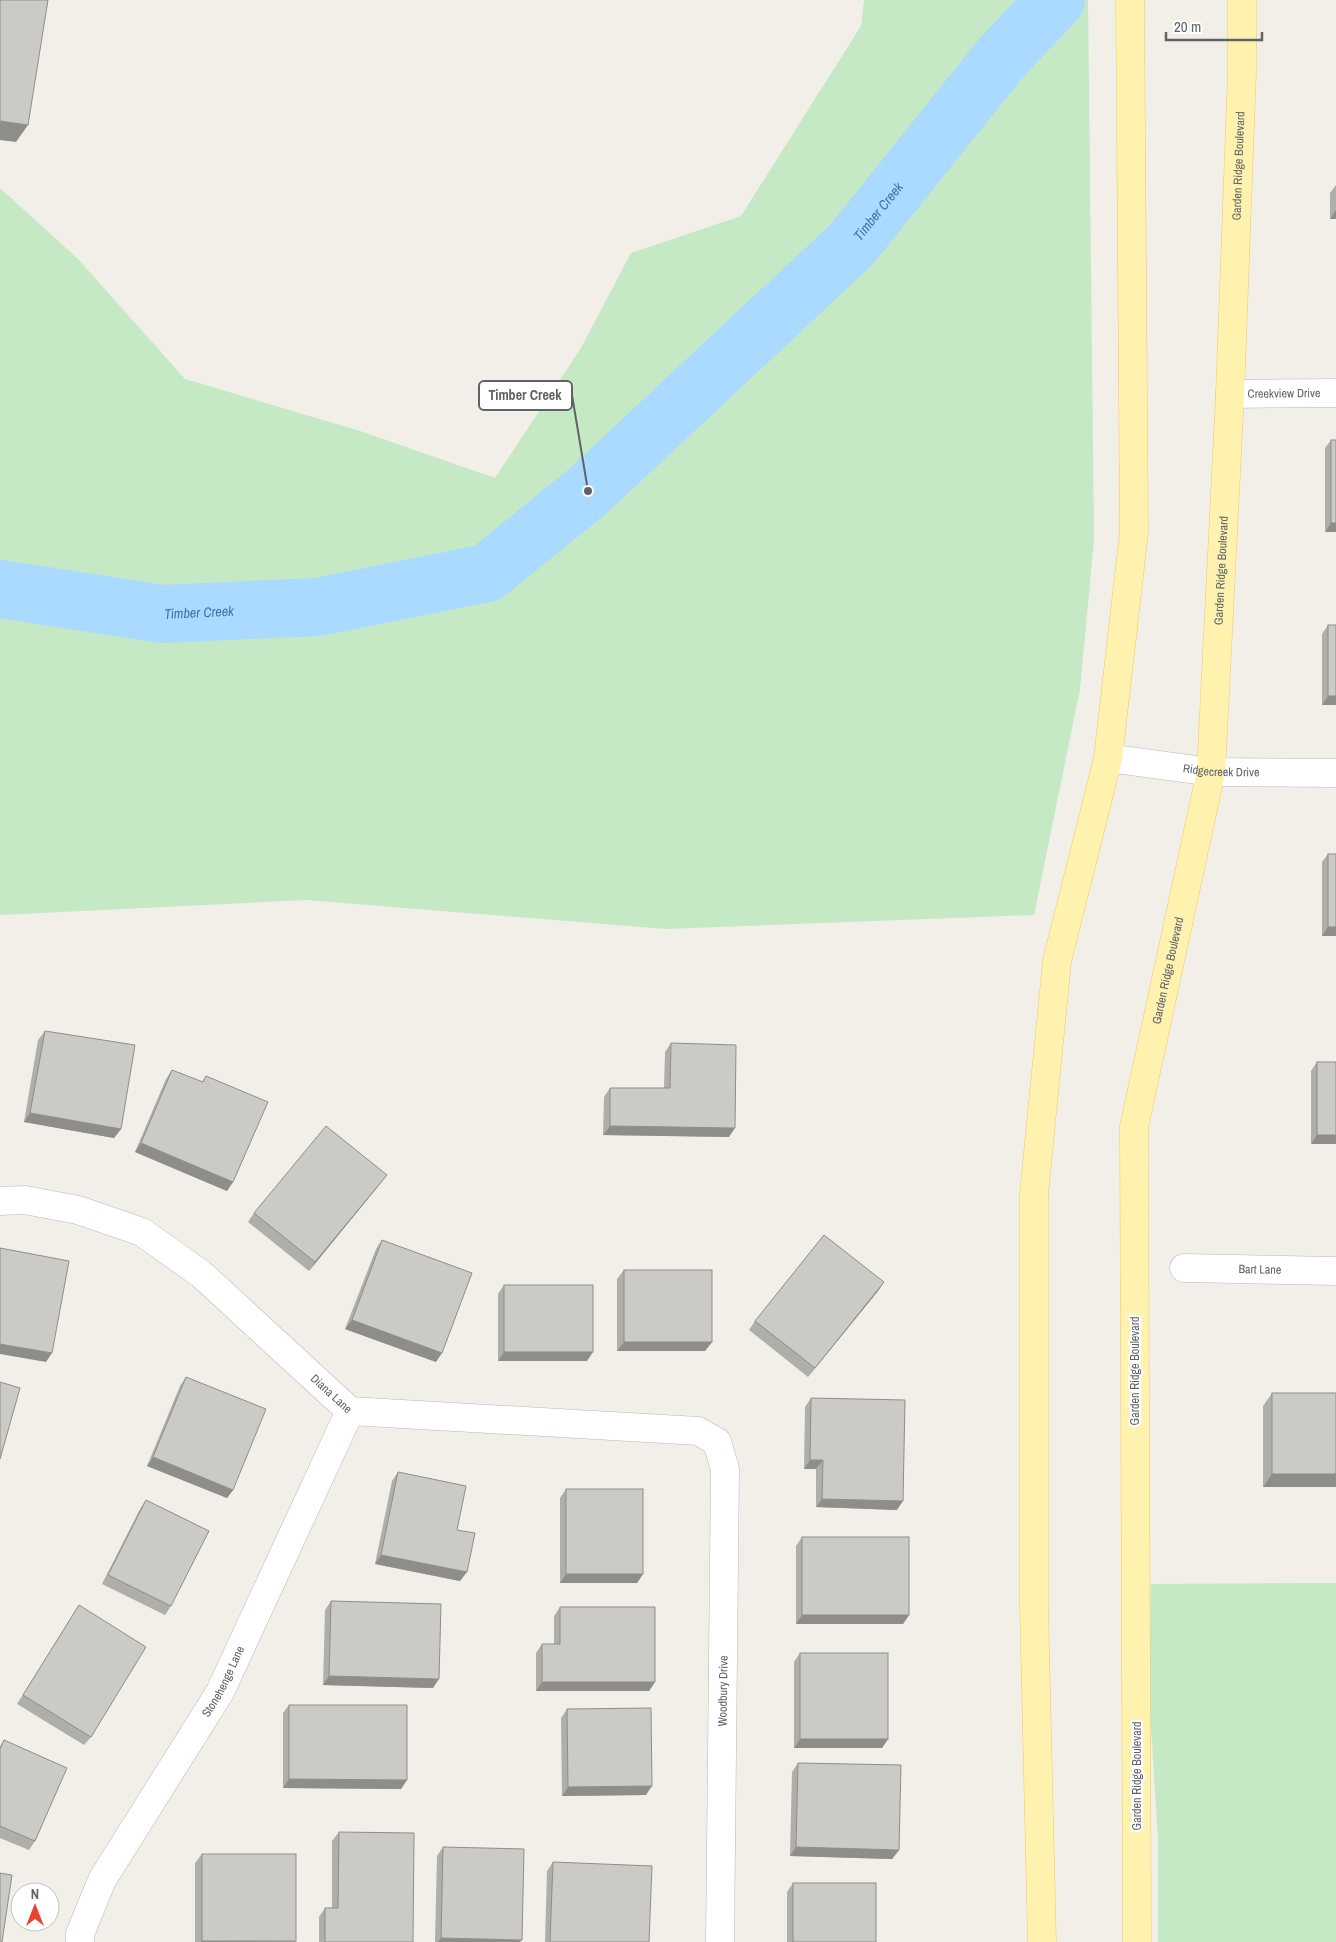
<svg xmlns="http://www.w3.org/2000/svg" width="1336" height="1942" viewBox="0 0 1336 1942" font-family="'Archivo Narrow',sans-serif">
	<rect width="100%" height="100%" fill="#f1efe8"/>
	<g fill="#c5e8c5">
		<path d="M864,0H1088L1094,540L1080,689L1034,915L666,929L306,900L0,915V188L78,259L185,379L360,431L495,478L581,348L631,253L741,216L861,26Z"/>
		<path d="M1336,1583V1942H1158V1839L1149,1693L1151,1584Z"/>
	</g>
	<g fill="none" stroke-linecap="round" stroke-linejoin="round">
		<path stroke="#aadaff" stroke-width="58" id="s1" d="M0,589L162,614L318,607L487,573L588,491L852,244L1002,57L1056,0"/>
		<defs>
			<g id="minor">
				<path id="s2" d="M1230,394L1336,393"/>
				<path id="s3" d="M1108,758L1211,772L1336,773"/>
				<path id="s4" d="M0,1201L25,1200L78,1210L142,1232L201,1274L350,1411L698,1431L717,1442L725,1469L720,1942"/>
				<path id="s5" d="M1184,1268L1336,1271"/>
				<path id="s6" d="M80,1942V1934L102,1880L220,1692L350,1411"/>
			</g>
			<g id="major">
				<path d="M1042,1942L1034,1607V1194L1057,961L1108,758L1134,532L1130,0"/>
				<path id="s7" d="M1137,1942L1134,1127L1211,772L1230,394L1242,71V0"/>
			</g>
		</defs>
		<use href="#minor" stroke="#b5b8bc" stroke-width="29"/>
		<use href="#major" stroke="#f2c960" stroke-width="29"/>
		<use href="#minor" stroke="#fff" stroke-width="28"/>
		<use href="#major" stroke="#fff2af" stroke-width="28"/>
	</g>
	<g fill="#afaea9">
		<path d="M1336,185V219H1330V193Z"/>
		<path d="M1331,440L1336,532H1325V448Z"/>
		<path d="M1328,625L1336,705H1322V634Z"/>
		<path d="M1328,854L1336,936H1322V862Z"/>
		<path d="M45,1031L121,1129L114,1138L24,1122L38,1040Z"/>
		<path d="M671,1043L729,1137L603,1135L604,1097L610,1088H664L665,1052Z"/>
		<path d="M1317,1062L1336,1144H1311V1071Z"/>
		<path d="M172,1070L202,1082L206,1076L233,1182L227,1191L135,1152L166,1079Z"/>
		<path d="M380,1184L309,1271L248,1222L254,1213Z"/>
		<path d="M382,1240L436,1362L345,1329L376,1249Z"/>
		<path d="M624,1270L712,1342L705,1351H617V1279Z"/>
		<path d="M884,1282L878,1291L808,1377L749,1330L755,1321Z"/>
		<path d="M504,1285L587,1361H498V1294Z"/>
		<path d="M186,1377L233,1490L227,1498L147,1466L180,1386Z"/>
		<path d="M1272,1393L1336,1487H1263V1406Z"/>
		<path d="M811,1398L897,1510L816,1507V1469H804L805,1407Z"/>
		<path d="M398,1472L457,1530L460,1581L375,1564L392,1481Z"/>
		<path d="M566,1489L643,1574L637,1583H560V1498Z"/>
		<path d="M146,1500L171,1606L165,1615L102,1584L140,1509Z"/>
		<path d="M802,1537L909,1615L903,1624H796V1546Z"/>
		<path d="M331,1601L433,1688L323,1685L325,1610Z"/>
		<path d="M79,1605L91,1737L84,1745L17,1704Z"/>
		<path d="M560,1607L655,1682L649,1691H536V1653L542,1644H554V1616Z"/>
		<path d="M800,1653L888,1739L882,1748H794V1662Z"/>
		<path d="M289,1705L407,1780L401,1789L283,1788V1713Z"/>
		<path d="M567,1709L646,1795L562,1796L561,1718Z"/>
		<path d="M4,1740L35,1841L29,1850L0,1838V1746Z"/>
		<path d="M798,1763L899,1850L892,1859L790,1856L792,1772Z"/>
		<path d="M339,1832L413,1942H319V1917L325,1908H332V1841Z"/>
		<path d="M443,1847L520,1942H435L437,1856Z"/>
		<path d="M202,1854L296,1941L295,1942H195V1863Z"/>
		<path d="M553,1862L649,1942H545L547,1871Z"/>
		<path d="M793,1883L876,1942H787V1892Z"/>
	</g>
	<g fill="#8f8d8a">
		<path d="M0,121L28,125L16,142L0,140Z"/>
		<path d="M1336,210V219H1330Z"/>
		<path d="M1331,523H1336V532H1325Z"/>
		<path d="M1328,696H1336V705H1322Z"/>
		<path d="M1328,927H1336V936H1322Z"/>
		<path d="M30,1113L121,1129L114,1138L24,1122Z"/>
		<path d="M610,1126L735,1128L729,1137L603,1135Z"/>
		<path d="M1317,1135H1336V1144H1311Z"/>
		<path d="M141,1143L233,1182L227,1191L135,1152Z"/>
		<path d="M387,1175L380,1184L309,1271L315,1262Z"/>
		<path d="M884,1282L878,1291L808,1377L815,1368Z"/>
		<path d="M352,1320L442,1353L436,1362L345,1329Z"/>
		<path d="M624,1342H712L705,1351H617Z"/>
		<path d="M0,1344L52,1353L46,1362L0,1354Z"/>
		<path d="M504,1352H593L587,1361H498Z"/>
		<path d="M153,1457L233,1490L227,1498L147,1466Z"/>
		<path d="M810,1460H823L816,1469H804Z"/>
		<path d="M1272,1474H1336V1487H1263Z"/>
		<path d="M822,1499L903,1501L897,1510L816,1507Z"/>
		<path d="M381,1555L467,1572L460,1581L375,1564Z"/>
		<path d="M566,1574H643L637,1583H560Z"/>
		<path d="M802,1615H909L903,1624H796Z"/>
		<path d="M329,1676L439,1679L433,1688L323,1685Z"/>
		<path d="M542,1682H655L649,1691H536Z"/>
		<path d="M800,1739H888L882,1748H794Z"/>
		<path d="M289,1779L407,1780L401,1789L283,1788Z"/>
		<path d="M652,1786L646,1795L562,1796L568,1787Z"/>
		<path d="M796,1847L899,1850L892,1859L790,1856Z"/>
		<path d="M441,1938L522,1940L520,1942H438Z"/>
		<path d="M202,1941H296L201,1942Z"/>
	</g>
	<g fill="#cccac5" stroke="#8f8d8a">
		<path d="M0,0H48L28,125L0,121Z"/>
		<rect x="1331" y="440" width="5" height="83"/>
		<rect x="1328" y="625" width="8" height="71"/>
		<rect x="1328" y="854" width="8" height="73"/>
		<path d="M45,1031L135,1045L121,1129L30,1113Z"/>
		<path d="M671,1043L736,1045L735,1128L610,1126V1088H670Z"/>
		<rect x="1317" y="1062" width="19" height="73"/>
		<path d="M172,1070L203,1082L206,1076L268,1102L233,1182L141,1143Z"/>
		<path d="M326,1126L387,1175L315,1262L254,1213Z"/>
		<path d="M824,1235L884,1282L815,1368L755,1321Z"/>
		<path d="M382,1240L472,1273L442,1353L352,1320Z"/>
		<path d="M0,1248L69,1261L52,1353L0,1344Z"/>
		<rect x="624" y="1270" width="88" height="72"/>
		<rect x="504" y="1285" width="89" height="67"/>
		<path d="M186,1377L266,1409L233,1490L153,1457Z"/>
		<path d="M0,1382L20,1388L0,1459Z"/>
		<rect x="1272" y="1393" width="64" height="81"/>
		<path d="M811,1398L905,1400L903,1501L822,1499L823,1460H810Z"/>
		<path d="M398,1472L466,1486L457,1530L475,1533L467,1572L381,1555Z"/>
		<rect x="566" y="1489" width="77" height="85"/>
		<path d="M146,1500L209,1531L171,1606L108,1575Z"/>
		<rect x="802" y="1537" width="107" height="78"/>
		<path d="M331,1601L441,1604L439,1679L329,1676Z"/>
		<path d="M79,1605L146,1647L91,1737L23,1695Z"/>
		<path d="M560,1607H655V1682H542V1644H560Z"/>
		<rect x="800" y="1653" width="88" height="86"/>
		<path d="M289,1705H407V1780L289,1779Z"/>
		<path d="M651,1708L652,1786L568,1787L567,1709Z"/>
		<path d="M4,1740L67,1768L35,1841L0,1826V1749Z"/>
		<path d="M798,1763L901,1765L899,1850L796,1847Z"/>
		<path d="M339,1832L414,1833L413,1942H325V1908H338Z"/>
		<path d="M443,1847L524,1849L522,1940L441,1938Z"/>
		<rect x="202" y="1854" width="94" height="87"/>
		<path d="M553,1862L652,1866L649,1942H550Z"/>
		<path d="M0,1873L12,1875L2,1942H0Z"/>
		<rect x="793" y="1883" width="83" height="59"/>
	</g>
	<g text-anchor="middle" dominant-baseline="central" stroke-width="4.5" stroke-linejoin="round" paint-order="stroke">
		<g font-size="12" fill="#5f6368" stroke="#fff">
			<text stroke="none"><textPath href="#s7" startOffset="1785">Garden Ridge Boulevard</textPath></text>
			<text stroke="none"><textPath href="#s2" startOffset="54">Creekview Drive</textPath></text>
			<text stroke="none"><textPath href="#s7" startOffset="1380">Garden Ridge Boulevard</textPath></text>
			<text stroke="none"><textPath href="#s3" startOffset="114">Ridgecreek Drive</textPath></text>
			<text stroke="none"><textPath href="#s7" startOffset="975">Garden Ridge Boulevard</textPath></text>
			<text stroke="none"><textPath href="#s5" startOffset="76">Bart Lane</textPath></text>
			<text transform="translate(1135 1371) rotate(-90)">Garden Ridge Boulevard</text>
			<text stroke="none"><textPath href="#s4" startOffset="396">Diana Lane</textPath></text>
			<text stroke="none"><textPath href="#s6" startOffset="299">Stonehenge Lane</textPath></text>
			<text transform="translate(723 1691) rotate(-89)">Woodbury Drive</text>
			<text transform="translate(1137 1776) rotate(-90)">Garden Ridge Boulevard</text>
		</g>
		<g font-size="14" font-style="italic" fill="#4174aa" stroke="#fff">
			<text stroke="none"><textPath href="#s1" startOffset="1026">Timber Creek</textPath></text>
			<text stroke="none"><textPath href="#s1" startOffset="201">Timber Creek</textPath></text>
		</g>
	</g>
	<path fill="none" stroke="#5f6368" stroke-width="2" d="M588 491L572 395"/>
	<circle fill="#5f6368" stroke="#fff" stroke-width="2" cx="588" cy="491" r="5"/>
	<rect fill="#fff" stroke="#5f6368" stroke-width="2" x="479" y="381" width="93" height="29" rx="5"/>
	<g font-size="14" text-anchor="middle" font-weight="bold" fill="#5f6368">
		<text x="525" y="400">Timber Creek</text>
	</g>
	<g transform="translate(35 1907)"><circle r="24" fill="#ffffff" stroke="#bfc1c3"/>
	<path d="M0-4L9 19L0 12L-9 19Z" fill="#ea4335"/>
	<text y="-8" font-size="14" font-weight="bold" text-anchor="middle" fill="#5f6368">N</text>
	</g>
	<path d="M1166 32v8h96v-8" fill="none" stroke="#5f6368" stroke-width="2.5"/>
	<text x="1174" y="32" font-size="15" fill="#5f6368" stroke="#ffffff" stroke-width="4" paint-order="stroke">20 m</text>
</svg>
